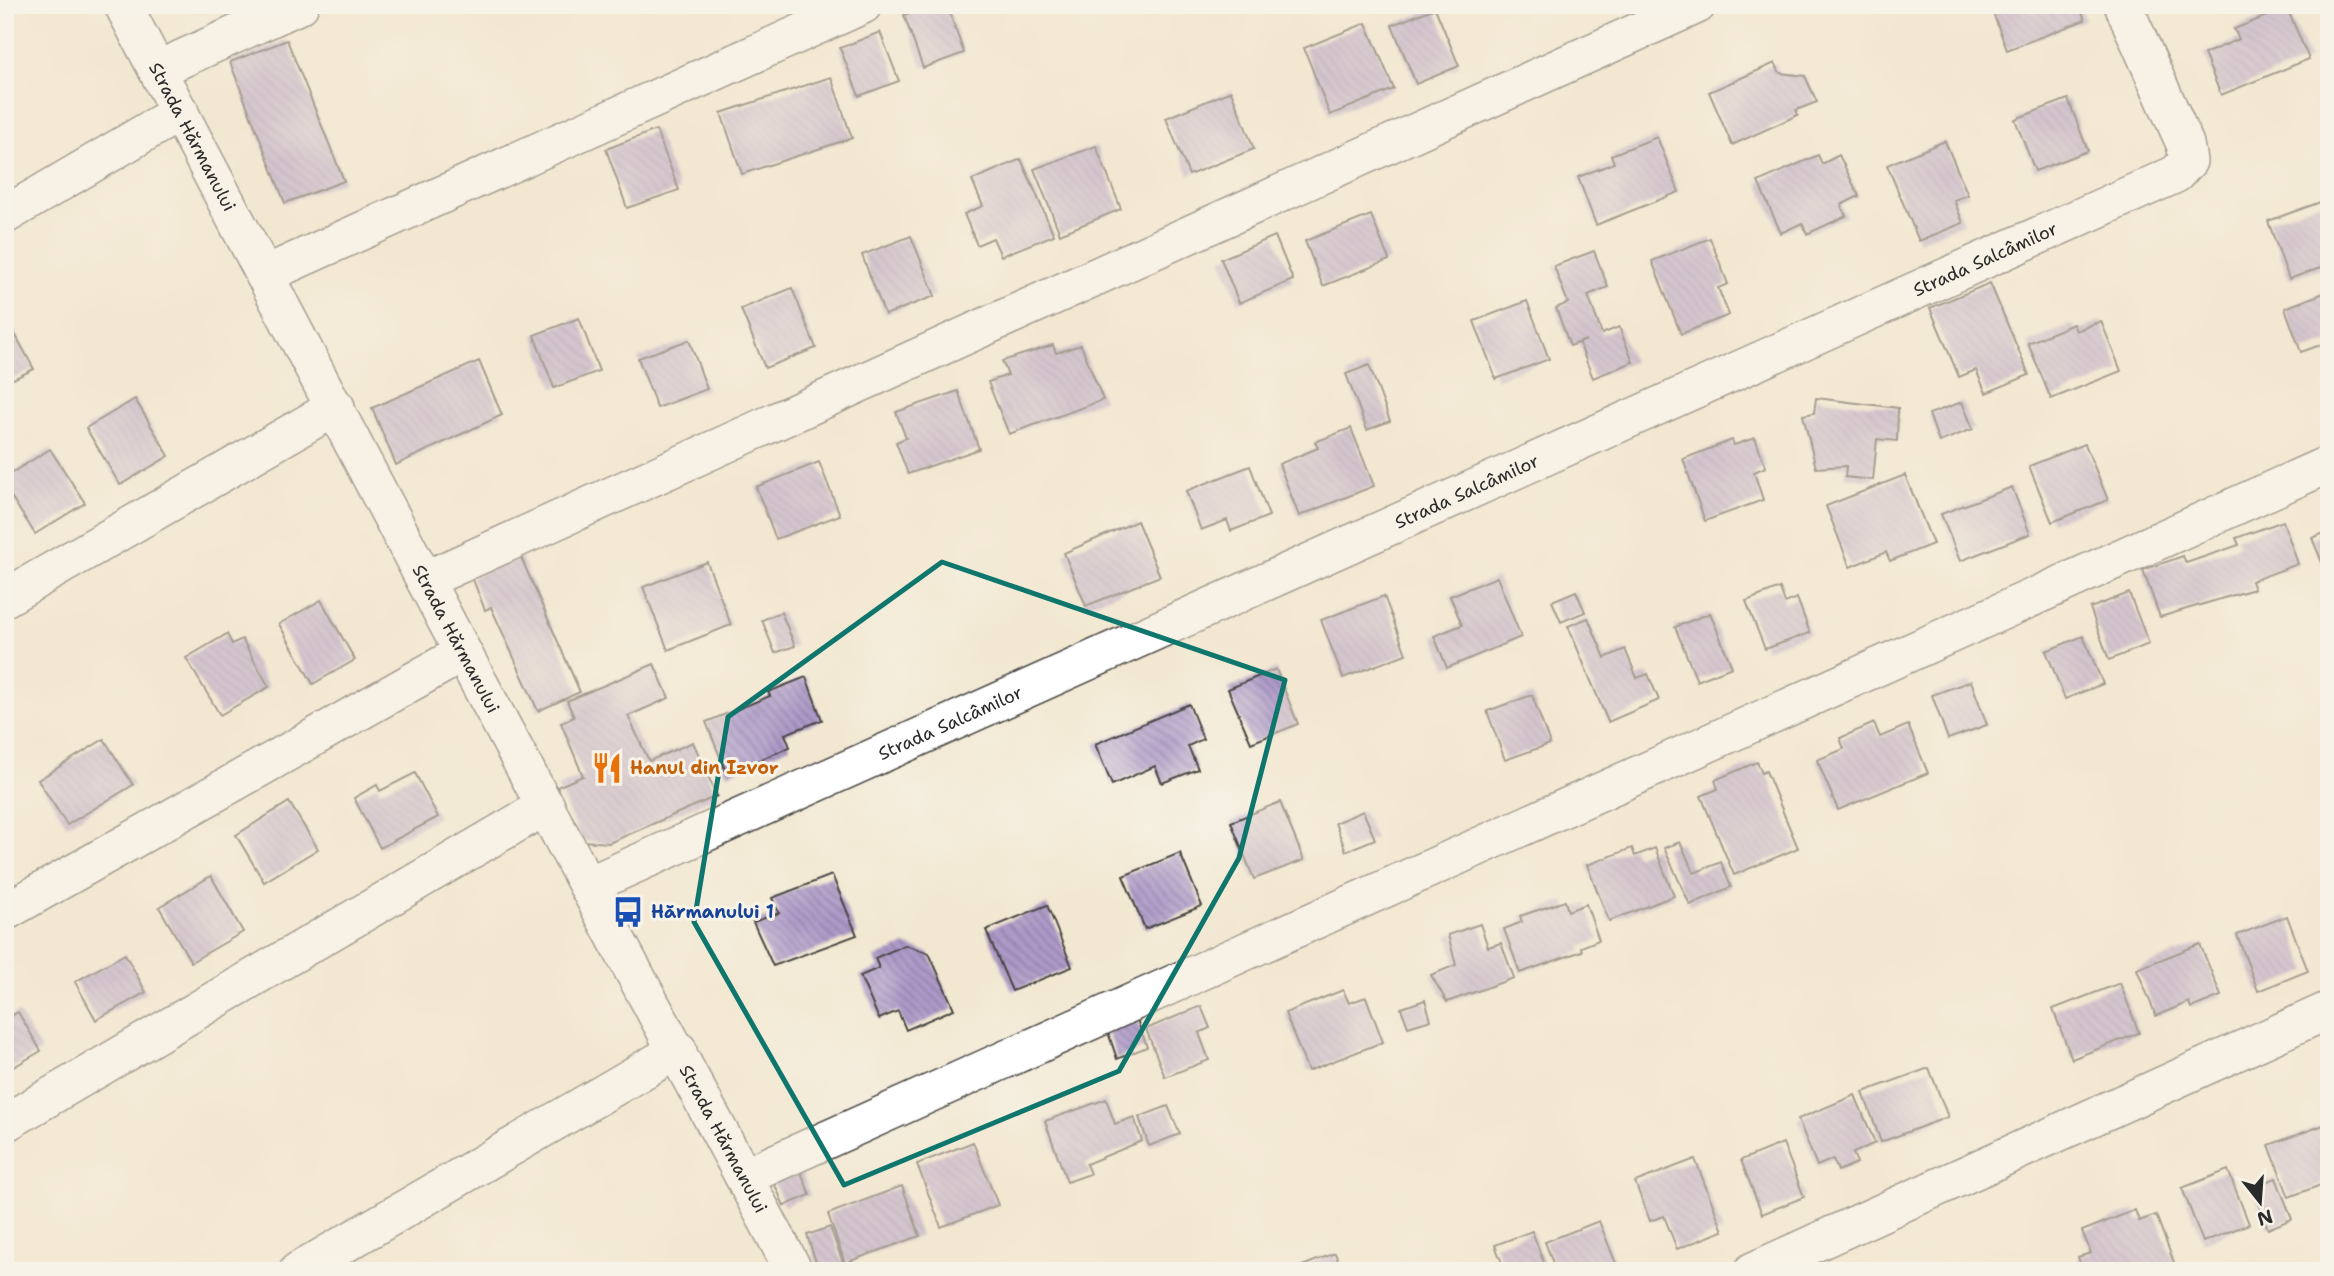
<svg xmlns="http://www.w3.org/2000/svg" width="2334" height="1276" viewBox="0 0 2334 1276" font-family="'Shantell Sans',sans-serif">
	<defs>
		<pattern id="building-back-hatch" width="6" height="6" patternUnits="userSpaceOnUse" patternTransform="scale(1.75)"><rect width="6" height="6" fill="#ae9ac9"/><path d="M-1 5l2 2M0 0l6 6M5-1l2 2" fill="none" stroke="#8e7ea3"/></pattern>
	</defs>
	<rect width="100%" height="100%" fill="#f7f3e8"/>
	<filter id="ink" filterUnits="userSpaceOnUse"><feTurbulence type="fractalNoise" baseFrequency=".0143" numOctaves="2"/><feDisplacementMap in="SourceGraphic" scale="14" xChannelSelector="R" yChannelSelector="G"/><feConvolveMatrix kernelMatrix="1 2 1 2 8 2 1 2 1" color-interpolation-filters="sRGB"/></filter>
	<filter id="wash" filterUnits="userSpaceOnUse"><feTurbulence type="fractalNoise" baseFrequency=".00686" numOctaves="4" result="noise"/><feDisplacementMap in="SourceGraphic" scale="28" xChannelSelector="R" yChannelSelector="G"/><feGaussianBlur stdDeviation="1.57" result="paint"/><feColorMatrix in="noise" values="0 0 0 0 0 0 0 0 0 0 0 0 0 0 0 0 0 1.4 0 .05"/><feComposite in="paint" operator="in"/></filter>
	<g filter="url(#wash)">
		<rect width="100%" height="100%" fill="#f2e8d2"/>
		<g id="blocks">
			<g fill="url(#building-back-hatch)">
				<path d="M931,5H947L964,53L923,68L904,15Z"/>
				<path d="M1990,5H2079L2085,20L2007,50Z"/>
				<path d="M1435,8L1459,66L1416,84L1392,25Z"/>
				<path d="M2287,8L2309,59L2221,95L2204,54L2239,39L2234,29Z"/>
				<path d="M1366,23L1394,89L1330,115L1304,48Z"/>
				<path d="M880,32L899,81L859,96L840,48Z"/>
				<path d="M287,40L344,181L285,203L230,62Z"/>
				<path d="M1775,63L1780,73L1805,76L1817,102L1796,110L1798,115L1732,145L1709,92Z"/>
				<path d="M831,77L852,138L742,174L721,113Z"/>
				<path d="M1231,91L1254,149L1189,175L1166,118Z"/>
				<path d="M2068,99L2088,151L2035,171L2015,119Z"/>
				<path d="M656,130L679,190L627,208L606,149Z"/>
				<path d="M1657,137L1679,192L1596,225L1578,177L1614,163L1611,155Z"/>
				<path d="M1945,141L1968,195L1954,200L1963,223L1919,241L1887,165Z"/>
				<path d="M1096,146L1121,209L1060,234L1034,169Z"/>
				<path d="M1818,155L1822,164L1839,155L1859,196L1841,205L1846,216L1807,234L1802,223L1781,233L1758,182Z"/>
				<path d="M1021,159L1054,235L1001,256L993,238L977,245L964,214L983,206L972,180Z"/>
				<path d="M2329,199V265L2289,279L2268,221Z"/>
				<path d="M1371,215L1389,260L1323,286L1305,241Z"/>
				<path d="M911,236L935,296L885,315L862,255Z"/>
				<path d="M1275,236L1293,280L1239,303L1221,259Z"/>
				<path d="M1710,238L1728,284L1718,288L1729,315L1681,334L1652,261Z"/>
				<path d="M1594,251L1608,287L1588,295L1602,334L1619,327L1633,362L1593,378L1579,343L1586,340L1570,346L1556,308L1568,303L1554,266Z"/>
				<path d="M1990,283L2029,375L1986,393L1976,370L1959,377L1930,308Z"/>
				<path d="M792,288L816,348L765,368L741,309Z"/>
				<path d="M2329,291V342L2301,352L2285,308Z"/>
				<path d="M1527,301L1549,359L1496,379L1474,321Z"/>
				<path d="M579,318L599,371L554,388L534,335Z"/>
				<path d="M8,321L34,369L5,383V323Z"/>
				<path d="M2101,321L2121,371L2051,399L2028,343L2073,324L2076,331Z"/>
				<path d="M689,340L707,389L657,408L638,358Z"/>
				<path d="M1053,345L1056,353L1081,345L1103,400L1009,434L988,382L1008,375L1002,361Z"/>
				<path d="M479,361L502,415L396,465L372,408Z"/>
				<path d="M1369,365L1390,421L1367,430L1346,374Z"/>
				<path d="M958,391L979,449L908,474L896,442L906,438L896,412Z"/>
				<path d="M1816,398L1898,408L1897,441L1877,439L1873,480L1845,477L1846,466L1816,468L1803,415L1814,413Z"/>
				<path d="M135,399L169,456L120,485L86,428Z"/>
				<path d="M1962,402L1973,429L1939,442L1929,414Z"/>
				<path d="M1351,428L1374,486L1299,516L1279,464L1318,448L1315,442Z"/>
				<path d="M1755,438L1766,467L1754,472L1763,500L1705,521L1683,459L1732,440L1734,445Z"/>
				<path d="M2085,444L2108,500L2052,522L2029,466Z"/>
				<path d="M50,449L85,503L35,534L5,487V477Z"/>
				<path d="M819,462L840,515L776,539L756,487Z"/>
				<path d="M1250,466L1269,516L1231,531L1227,520L1201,530L1186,491Z"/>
				<path d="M1905,475L1933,544L1890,561L1886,552L1850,567L1826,506Z"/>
				<path d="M2012,487L2030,534L1960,561L1941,514Z"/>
				<path d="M1137,521L1160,576L1086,606L1064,553Z"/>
				<path d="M2283,521L2298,564L2251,581L2254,589L2160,617L2143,570L2183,556L2186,563L2239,545L2236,538Z"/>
				<path d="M2329,531V579L2312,538Z"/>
				<path d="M520,555L580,692L538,711L491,607L485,610L472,577Z"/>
				<path d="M707,562L731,625L668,650L643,587Z"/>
				<path d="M1497,577L1521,637L1447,668L1434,636L1462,625L1450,596Z"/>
				<path d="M1780,588L1785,603L1797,598L1810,633L1765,649L1746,601Z"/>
				<path d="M1576,591L1585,612L1561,622L1552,601Z"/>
				<path d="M2129,593L2149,644L2109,660L2090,608Z"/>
				<path d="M1384,596L1406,654L1343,678L1321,620Z"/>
				<path d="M321,600L355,660L313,684L279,624Z"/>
				<path d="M781,612L795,646L775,653L762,620Z"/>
				<path d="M1710,613L1732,667L1697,681L1675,627Z"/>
				<path d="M1588,618L1605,658L1625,649L1637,678L1648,674L1659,700L1608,722L1568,626Z"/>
				<path d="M227,634L232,644L242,639L269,687L220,715L186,658Z"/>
				<path d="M2083,636L2103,684L2065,699L2046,651Z"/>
				<path d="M654,664L669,698L628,716L649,761L693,742L717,796L609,843L582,841L557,787L583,776L561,723L574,717L567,701Z"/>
				<path d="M1276,669L1298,724L1251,743L1228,689Z"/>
				<path d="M806,677L822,720L785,734L790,747L727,774L706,722L770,696L768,692Z"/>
				<path d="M1971,681L1987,725L1948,739L1932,695Z"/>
				<path d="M1532,695L1550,744L1505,760L1487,711Z"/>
				<path d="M1189,704L1203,739L1188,746L1198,769L1162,783L1155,766L1112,785L1095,744Z"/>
				<path d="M1874,723L1880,737L1908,725L1928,773L1838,810L1817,760L1844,749L1840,738Z"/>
				<path d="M104,739L133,785L67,825L38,780Z"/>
				<path d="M1757,762L1762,773L1766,771L1798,848L1734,875L1701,796L1718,789L1715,780Z"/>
				<path d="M415,773L438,817L380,848L354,798L377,785L380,791Z"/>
				<path d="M289,802L318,849L264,882L236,835Z"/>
				<path d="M1280,802L1304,860L1254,879L1231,822Z"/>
				<path d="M1363,811L1375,839L1346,851L1335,823Z"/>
				<path d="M1680,842L1694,873L1721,862L1731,887L1690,905L1664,848Z"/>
				<path d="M1632,848L1635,856L1655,848L1674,896L1609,921L1587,865Z"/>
				<path d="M1180,853L1202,906L1145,929L1123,876Z"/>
				<path d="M832,875L857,935L773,966L753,922L779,913L772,898Z"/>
				<path d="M211,876L243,932L191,962L159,907Z"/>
				<path d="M1565,901L1568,911L1586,904L1599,940L1581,947L1582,951L1520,973L1504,929L1522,922L1520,916Z"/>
				<path d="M1047,905L1072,967L1012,991L986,930Z"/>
				<path d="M2287,916L2308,971L2258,991L2237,935Z"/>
				<path d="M1480,924L1488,947L1501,943L1514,978L1447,1002L1431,975L1456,965L1448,935Z"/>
				<path d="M2200,944L2221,996L2191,1008L2189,1002L2156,1016L2137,969Z"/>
				<path d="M905,945L929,953L954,1009L906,1030L898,1011L879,1019L860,976L879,968L875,958Z"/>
				<path d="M125,954L146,992L96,1020L75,982Z"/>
				<path d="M2120,983L2139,1033L2072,1059L2053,1009Z"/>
				<path d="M1343,990L1349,1003L1366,997L1383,1042L1308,1071L1285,1013Z"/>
				<path d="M1425,1000L1431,1020L1408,1027L1401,1008Z"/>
				<path d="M1201,1006L1210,1028L1199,1033L1209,1060L1165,1077L1146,1029Z"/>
				<path d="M18,1012L41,1051L5,1072V1019Z"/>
				<path d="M1136,1017L1147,1047L1117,1059L1107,1029Z"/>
				<path d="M1929,1068L1948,1117L1881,1142L1863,1092Z"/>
				<path d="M1855,1095L1875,1143L1853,1153L1857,1163L1838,1171L1833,1159L1817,1166L1798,1119Z"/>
				<path d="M1106,1099L1115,1124L1134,1117L1142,1141L1086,1164L1090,1174L1067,1182L1045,1121Z"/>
				<path d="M1168,1106L1180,1134L1149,1146L1139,1117Z"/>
				<path d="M2329,1123V1182L2289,1197L2269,1145Z"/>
				<path d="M973,1142L998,1205L941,1227L917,1164Z"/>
				<path d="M1783,1143L1804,1197L1762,1214L1741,1160Z"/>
				<path d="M1695,1159L1723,1231L1677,1249L1664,1216L1650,1221L1635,1182Z"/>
				<path d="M799,1167L810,1195L784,1206L772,1178Z"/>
				<path d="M2228,1170L2249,1224L2203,1242L2182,1188Z"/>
				<path d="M2276,1178L2292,1219L2268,1229L2252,1187Z"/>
				<path d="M902,1186L920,1236L845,1263L828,1214Z"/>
				<path d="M2135,1210L2139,1221L2156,1215L2177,1271H2083L2078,1257L2091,1253L2082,1231Z"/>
				<path d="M1599,1221L1619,1271H1556L1545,1242Z"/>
				<path d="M830,1227L846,1271H819L807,1235Z"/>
				<path d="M1532,1231L1547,1271H1505L1495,1245Z"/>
				<path d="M1335,1253L1342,1271H1298L1297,1268Z"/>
			</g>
		</g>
	</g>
	<g filter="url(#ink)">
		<use href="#blocks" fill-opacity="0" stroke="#494744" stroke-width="2"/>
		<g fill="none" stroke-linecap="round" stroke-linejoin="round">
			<defs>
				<g id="minor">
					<path id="s1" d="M123,5L463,653L794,1271"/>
					<path d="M157,70L300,5"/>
					<path d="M5,215L180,112"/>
					<path d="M264,275L863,5"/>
					<path d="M425,580L1697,5"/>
					<path d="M5,598L336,407"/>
					<path id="s2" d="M589,885L2176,174L2188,161L2185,144L2123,5"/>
					<path d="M5,912L463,653"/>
					<path d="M5,1123L546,806"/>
					<path d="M744,1177L2329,464"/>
					<path d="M298,1271L678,1050"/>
					<path d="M1753,1271L2329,1010"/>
				</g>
			</defs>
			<use href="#minor" stroke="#494744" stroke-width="40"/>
			<use href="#minor" stroke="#fff" stroke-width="37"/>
		</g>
	</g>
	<path d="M0 0H2334V1276H0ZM942,562L1285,680L1239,858L1119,1071L844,1185L694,922L728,717Z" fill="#f2e8d2" fill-opacity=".55" fill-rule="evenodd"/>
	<path fill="none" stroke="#0f766e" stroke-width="5" stroke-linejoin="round" d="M942,562L1285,680L1239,858L1119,1071L844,1185L694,922L728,717Z"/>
	<defs>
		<symbol id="restaurant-bare" viewBox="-9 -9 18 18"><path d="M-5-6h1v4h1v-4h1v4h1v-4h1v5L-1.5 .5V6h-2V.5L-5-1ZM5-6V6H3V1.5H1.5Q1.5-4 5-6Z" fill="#e8710a" stroke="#f7f3e8" stroke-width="2.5" paint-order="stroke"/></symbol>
		<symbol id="bus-bare" viewBox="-9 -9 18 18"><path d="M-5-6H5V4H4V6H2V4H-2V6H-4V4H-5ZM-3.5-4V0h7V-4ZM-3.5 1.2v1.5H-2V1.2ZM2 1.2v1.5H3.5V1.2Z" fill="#1a4fb4" stroke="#f7f3e8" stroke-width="2.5" paint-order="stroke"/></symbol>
	</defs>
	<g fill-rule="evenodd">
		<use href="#restaurant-bare" x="585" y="746" width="44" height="44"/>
		<use href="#bus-bare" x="606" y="890" width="44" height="44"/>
	</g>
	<g text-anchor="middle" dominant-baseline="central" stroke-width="6" stroke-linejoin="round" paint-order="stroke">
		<g font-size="18" fill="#2b2b2b" stroke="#f7f3e8">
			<text stroke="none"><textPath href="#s1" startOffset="149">Strada Hărmanului</textPath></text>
			<text stroke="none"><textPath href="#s2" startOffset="1530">Strada Salcâmilor</textPath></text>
			<text stroke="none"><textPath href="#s2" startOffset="962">Strada Salcâmilor</textPath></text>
			<text stroke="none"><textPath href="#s1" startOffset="716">Strada Hărmanului</textPath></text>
			<text stroke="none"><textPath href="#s2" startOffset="396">Strada Salcâmilor</textPath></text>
			<text stroke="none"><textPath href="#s1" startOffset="1283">Strada Hărmanului</textPath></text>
		</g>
		<g font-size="18" font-weight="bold" fill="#c56008" stroke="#f7f3e8" text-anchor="start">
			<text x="630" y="768">Hanul din Izvor</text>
		</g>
		<g font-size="18" font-weight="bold" fill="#164399" stroke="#f7f3e8" text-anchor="start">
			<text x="651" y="912">Hărmanului 1</text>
		</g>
	</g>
	<rect width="2334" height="1276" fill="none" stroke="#f7f3e8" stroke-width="28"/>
	<g transform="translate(2260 1202) rotate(163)" stroke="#f7f3e8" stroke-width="5" paint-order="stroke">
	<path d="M0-5L12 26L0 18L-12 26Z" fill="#2b2b2b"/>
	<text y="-10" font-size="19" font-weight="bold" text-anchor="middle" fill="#2b2b2b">N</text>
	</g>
</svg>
